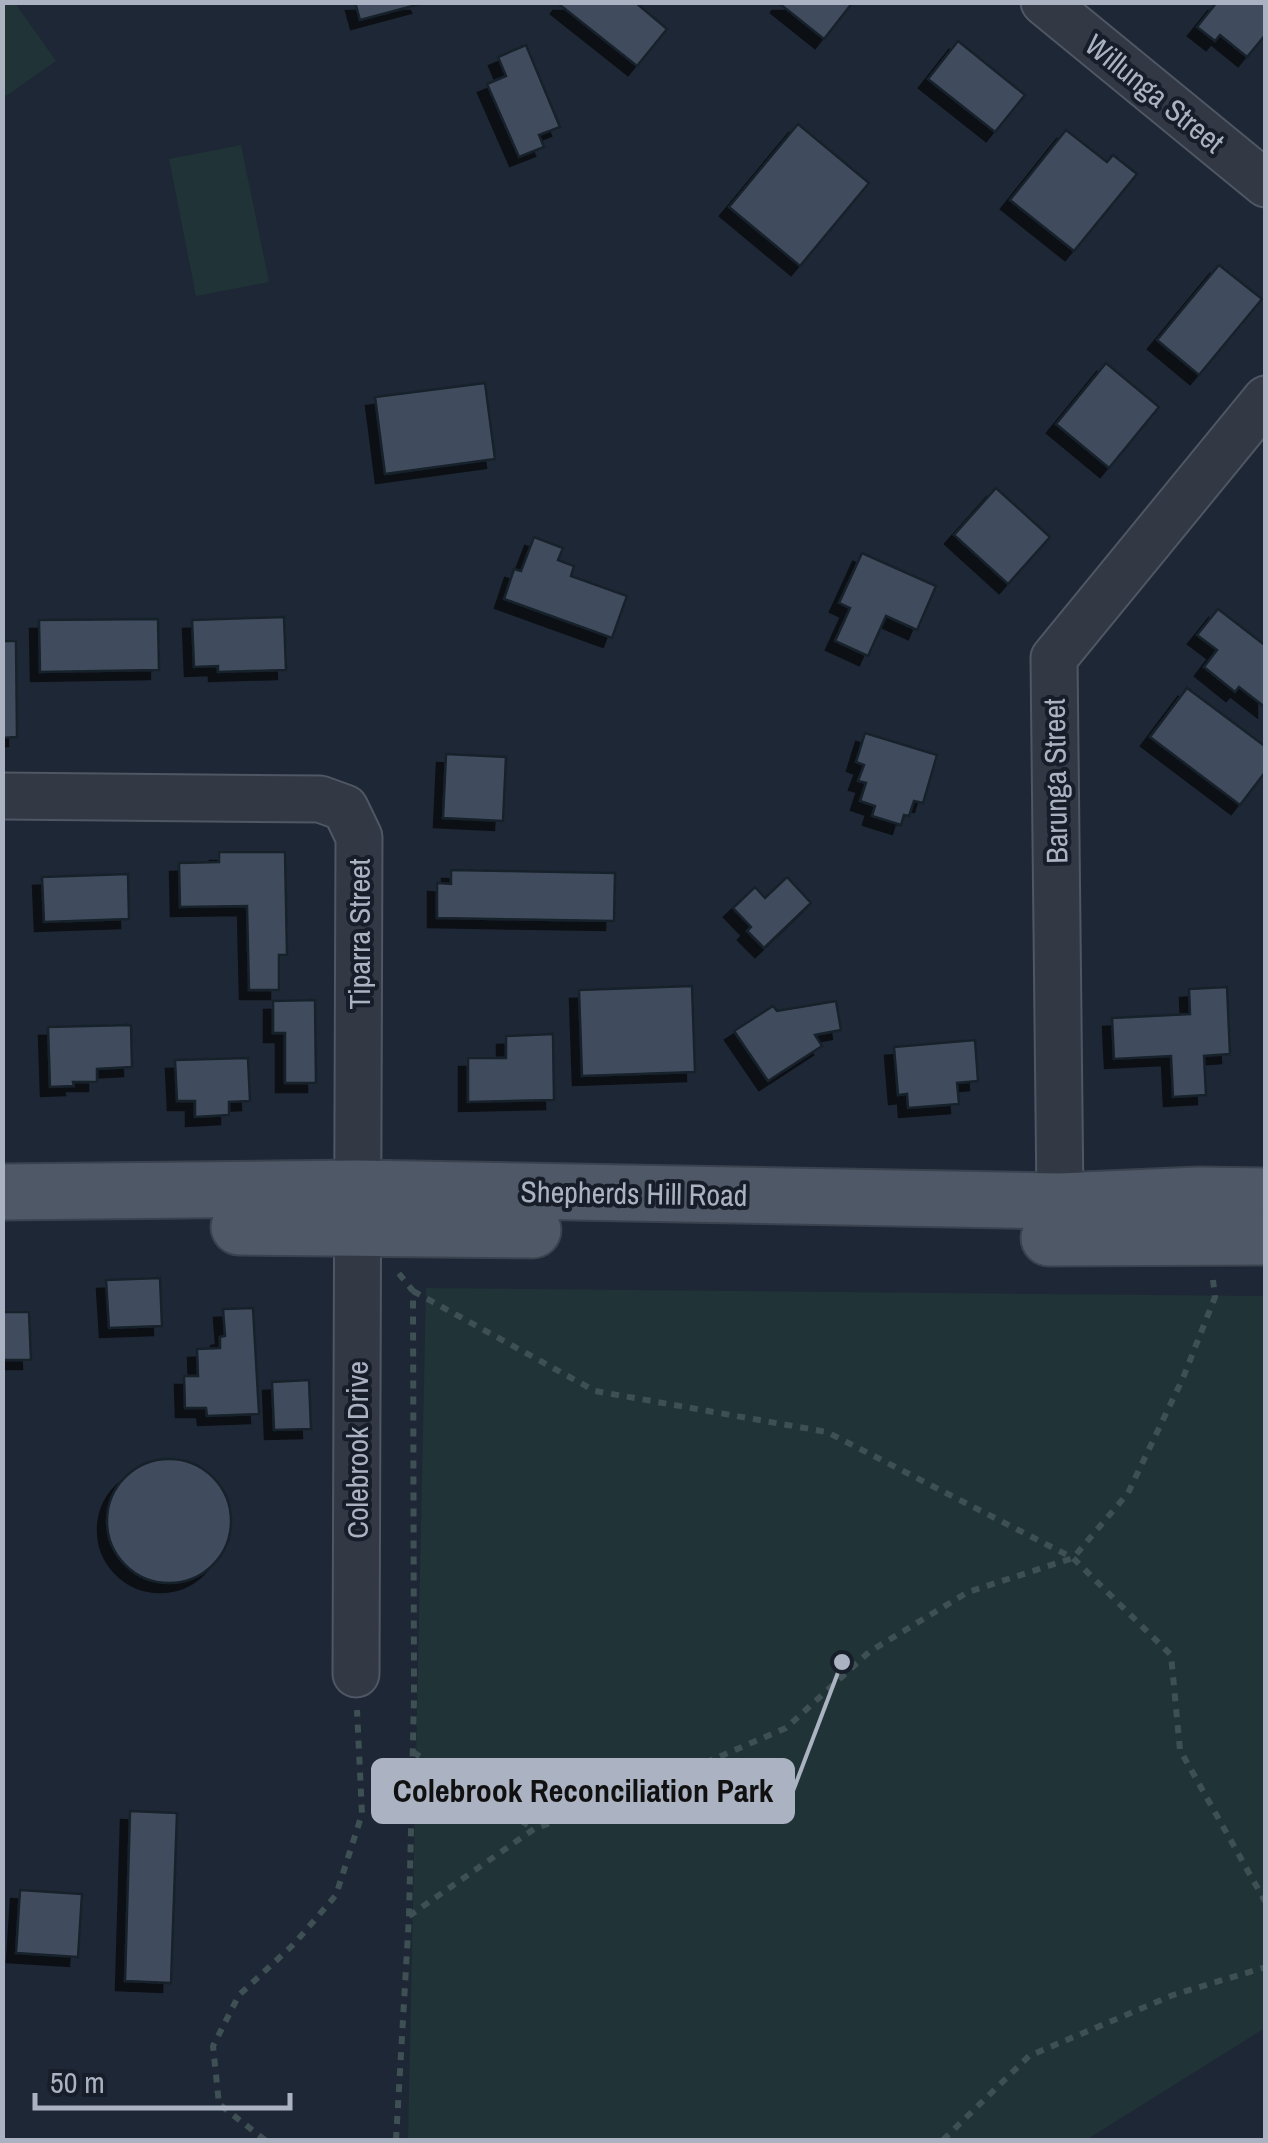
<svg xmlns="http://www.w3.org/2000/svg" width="1268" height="2143" viewBox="0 0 1268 2143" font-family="'Archivo Narrow',sans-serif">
	<defs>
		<filter id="shadow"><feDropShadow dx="-9" dy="9" stdDeviation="0" flood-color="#0009"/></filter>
	</defs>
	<rect width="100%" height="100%" fill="#1e2735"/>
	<g fill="#203336">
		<path d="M3,2L15,3L56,61L3,98Z"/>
		<path d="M241,145L269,282L196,296L169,159Z"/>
		<path d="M426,1288L1265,1296V2028L1086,2140H408Z"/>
	</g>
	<g fill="#414c5d" stroke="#19202c" stroke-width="2.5" filter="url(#shadow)">
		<path d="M355,2H419L420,4L360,20Z"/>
		<path d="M562,2H635L667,29L637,66L560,5Z"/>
		<path d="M781,2H853L824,39L780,4Z"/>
		<path d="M1217,2H1266V34L1247,57L1220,35L1215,41L1197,27Z"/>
		<path d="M958,41L1025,95L995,132L928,79Z"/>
		<path d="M526,45L560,127L539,135L544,147L519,157L487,84L506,76L498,57Z"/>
		<path d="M798,124L869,183L800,266L729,207Z"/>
		<path d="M1066,130L1107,162L1113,155L1137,174L1074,251L1010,200Z"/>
		<path d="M1219,265L1262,299L1199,375L1157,340Z"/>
		<path d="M1106,363L1159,407L1109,468L1056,424Z"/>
		<path d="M485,383L495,459L385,474L375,397Z"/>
		<path d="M996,488L1050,537L1008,584L954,535Z"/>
		<path d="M534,537L563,548L558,560L574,566L571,576L627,596L612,638L504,599L514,569L521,571Z"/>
		<path d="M862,553L936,586L917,630L886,616L868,656L835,641L850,608L839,603Z"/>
		<path d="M1218,609L1266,646V708L1239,687L1235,692L1204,667L1217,650L1197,635Z"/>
		<path d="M284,617L286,670L218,672V666L194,667L192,620Z"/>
		<path d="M158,619L159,670L40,672L39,620Z"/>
		<path d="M2,641H16L17,737L2,738Z"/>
		<path d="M1187,688L1266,747V771L1240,805L1150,737Z"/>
		<path d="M865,733L937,755L923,803L914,801L909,816L904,815L901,825L872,816L875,806L860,801L866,783L858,781L864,765L856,762Z"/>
		<path d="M446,754L506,757L503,821L443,818Z"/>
		<path d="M219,852H285L287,955H279V990H249L247,906L180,907L179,863L219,862Z"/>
		<path d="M451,870L615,873L614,921L437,918V883L451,884Z"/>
		<path d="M128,874L129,919L44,922L42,877Z"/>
		<path d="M787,877L811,903L764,948L747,931L751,927L733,908L755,887L765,898Z"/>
		<path d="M692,986L695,1072L582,1076L579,990Z"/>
		<path d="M1227,987L1230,1054L1204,1056L1206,1095L1173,1097L1171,1056L1114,1059L1112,1018L1190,1014L1189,989Z"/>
		<path d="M315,1000L316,1083H285V1033H273V1001Z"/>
		<path d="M836,1001L841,1030L815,1035L822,1046L768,1081L734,1031L773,1006L777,1011Z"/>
		<path d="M131,1025L132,1067L97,1069V1082H73L74,1086L50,1087L48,1027Z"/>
		<path d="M553,1034L554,1100L468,1102V1058H506V1036Z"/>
		<path d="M975,1040L978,1081L957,1083L959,1104L908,1108L907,1094L898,1095L894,1047Z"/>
		<path d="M248,1058L250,1101L229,1102V1115L195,1117V1101H177L175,1060Z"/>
		<path d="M160,1278L162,1326L109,1328L106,1280Z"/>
		<path d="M253,1308L259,1414L207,1416L206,1408H185L184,1376H198L197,1349L220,1348V1337L225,1336L223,1309Z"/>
		<path d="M2,1312H29L31,1360H2Z"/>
		<path d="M309,1380L311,1429L274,1430L272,1382Z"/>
		<circle cx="169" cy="1521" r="62"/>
		<path d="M130,1811L177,1813L171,1983L125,1981Z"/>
		<path d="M20,1890L82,1894L78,1957L16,1953Z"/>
	</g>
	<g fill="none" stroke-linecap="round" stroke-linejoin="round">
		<defs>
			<g id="minor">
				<path d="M1044,2L1266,184"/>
				<path d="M2,796L320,799L345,808L359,837L356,1674"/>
				<path d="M1063,1236L1060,1201L1054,658L1266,399"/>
			</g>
			<g id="major">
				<path d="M2,1192L357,1188L1060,1201L1199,1195L1266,1196"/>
				<path d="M239,1227L533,1230"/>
				<path d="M1049,1238L1266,1237"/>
			</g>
		</defs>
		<use href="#minor" stroke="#4f5664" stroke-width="49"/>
		<use href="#major" stroke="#3b424f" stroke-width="59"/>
		<g stroke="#3e5053" stroke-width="6" stroke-dasharray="8 8" stroke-linecap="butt">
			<path d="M413,1291L595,1391L827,1432L1073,1558L1171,1655L1180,1750L1266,1903"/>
			<path d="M413,1752L534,1829"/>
			<path d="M409,1916L534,1829L684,1772L786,1728L869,1652L968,1592L1073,1558L1128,1493L1183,1378L1215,1297L1213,1280"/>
			<path d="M265,2140L219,2104L213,2046L239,1995L294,1944L336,1895L362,1814L357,1710"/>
			<path d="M396,2140L409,1916L414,1698L413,1291L396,1270"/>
			<path d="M943,2140L1029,2056L1173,1995L1266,1967"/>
		</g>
		<use href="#minor" stroke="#323945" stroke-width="45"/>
		<use href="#major" stroke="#4f5866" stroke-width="55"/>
	</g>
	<g text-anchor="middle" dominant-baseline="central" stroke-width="8" stroke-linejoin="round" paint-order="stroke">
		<g font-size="30" fill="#abb3c3" stroke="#171e2a">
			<text transform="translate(1155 93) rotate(39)">Willunga Street</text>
			<text transform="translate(1055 781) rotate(-91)">Barunga Street</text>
			<text transform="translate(359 934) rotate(-90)">Tiparra Street</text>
			<text transform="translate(634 1193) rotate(1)">Shepherds Hill Road</text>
			<text transform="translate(357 1450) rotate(-90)">Colebrook Drive</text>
		</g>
	</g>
	<path fill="none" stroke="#abb3c3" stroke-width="4" d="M842 1662L793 1791"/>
	<circle fill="#abb3c3" stroke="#171e2a" stroke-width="4" cx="842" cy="1662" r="10"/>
	<rect fill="#abb3c3" stroke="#abb3c3" stroke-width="4" x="373" y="1760" width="420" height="62" rx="10"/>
	<g font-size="32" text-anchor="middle" font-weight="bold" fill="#111">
		<text x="583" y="1802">Colebrook Reconciliation Park</text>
	</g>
	<rect width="1268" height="2143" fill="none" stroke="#abb3c3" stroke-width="10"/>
	<path d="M35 2093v15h255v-15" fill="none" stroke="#abb3c3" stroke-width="5"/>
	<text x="50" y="2093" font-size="30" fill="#abb3c3" stroke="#171e2a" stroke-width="8" paint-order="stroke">50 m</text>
</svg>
